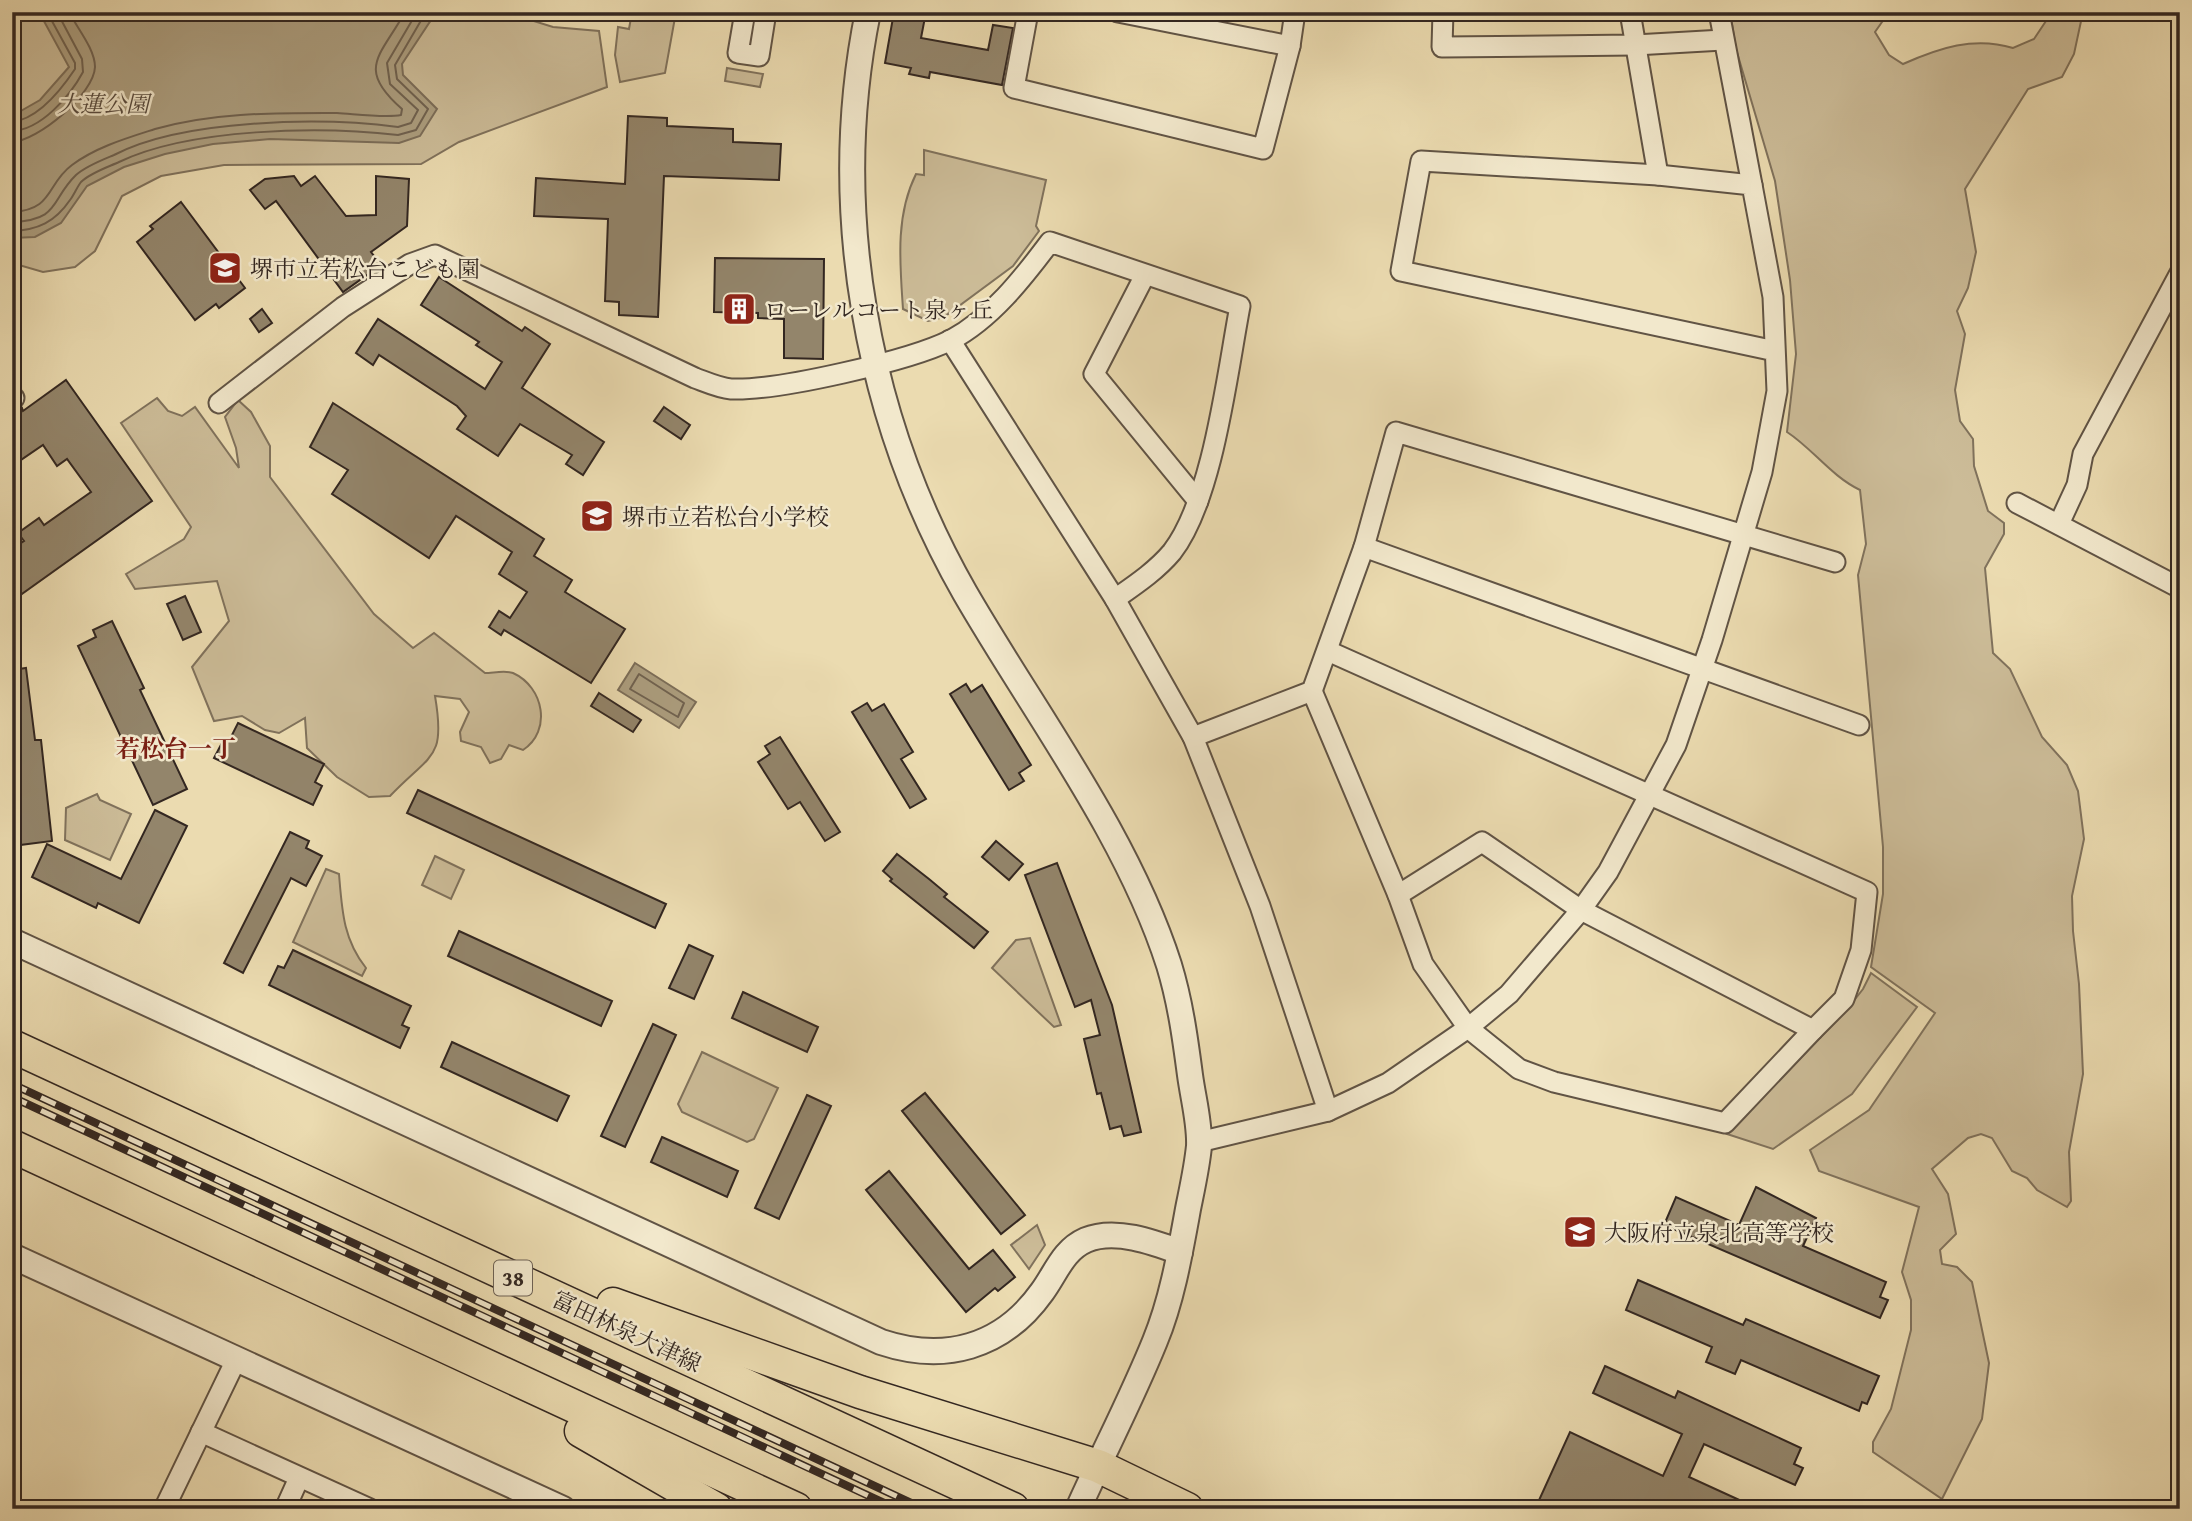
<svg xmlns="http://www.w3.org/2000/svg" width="2192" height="1521" viewBox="0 0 2192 1521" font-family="'Gentium Book Plus','Noto Serif JP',serif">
	<rect width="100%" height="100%" fill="#ebdbb0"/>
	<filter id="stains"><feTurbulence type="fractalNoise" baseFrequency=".00286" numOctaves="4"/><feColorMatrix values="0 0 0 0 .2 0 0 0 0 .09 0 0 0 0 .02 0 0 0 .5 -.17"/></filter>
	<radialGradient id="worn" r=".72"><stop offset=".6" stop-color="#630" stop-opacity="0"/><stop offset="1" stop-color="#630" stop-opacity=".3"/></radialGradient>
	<g fill="#ccbc98" stroke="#80725c" stroke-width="2">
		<path d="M12,12H529L524,18L553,27L599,31L607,87L459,142L421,164L224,165L161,176L122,196L95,251L75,267L43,272L12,263Z"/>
		<path d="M632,12H676L665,73L620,82L615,55L618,27L629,29Z"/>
		<path d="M1730,12H1889L1875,32L1889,55L1903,64C1939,48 1974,36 2013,48L2034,39L2052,12H2083L2074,54L2062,77L2028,89L1965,189L1976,252L1968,288L1957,311L1965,334L1955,390L1960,421L1973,439L1974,466L1988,511L2004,523V534L1985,568L1993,653L2010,669L2042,737L2067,765L2078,791L2084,839L2072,896L2073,931L2079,984L2083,1074L2069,1152L2071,1201L2067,1207L2037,1190L2027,1178L2012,1171L1992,1138L1981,1134L1968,1138L1932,1169L1948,1194L1956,1234L1940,1250L1942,1264L1957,1267L1972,1282L1989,1363L1982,1419L1942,1499L1873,1452V1442L1891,1409L1911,1330V1300L1902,1272L1919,1207L1819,1171L1810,1150L1869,1110L1935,1013L1871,967L1883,894V847L1858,575L1866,544L1860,490C1831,476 1813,449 1787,432L1796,354L1790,280L1775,181L1736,49Z"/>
		<path d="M727,68L763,74L760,87L725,81Z"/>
		<path d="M924,150L1046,180L1036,226L1039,231L1013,266L944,317L928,321L903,309C900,264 895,216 916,174L924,175Z"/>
		<path d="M157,398L168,411L182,416L195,407L239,468L236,448L225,417L238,400L251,412L270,446V477L374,614L413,648L434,633L485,673C493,673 505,670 513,673C544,687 552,731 523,750L509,745L501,759L490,763L481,747L461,741L460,732L469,712L460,699L435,696C446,760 431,753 390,796L369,797L337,777L307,748L305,718L279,733L265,730L242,716L214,721L192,667L229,621L217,581L135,589L126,574L184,539L191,527L121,423Z"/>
		<path d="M97,794L100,800L131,814L110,860L65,840L66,808Z"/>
		<path d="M435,856L464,870L451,899L422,885Z"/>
		<path d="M326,869L339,874C342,910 343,939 366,968L362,976L293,942Z"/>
		<path d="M1030,938L1061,1025L1054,1027L992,968L1016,940Z"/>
		<path d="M1871,973L1917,1007L1852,1094L1773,1149L1727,1134L1844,1013L1863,989Z"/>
		<path d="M702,1052L778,1088L754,1139L747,1142L682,1112L678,1104Z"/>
		<path d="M1037,1225L1045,1245L1029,1269L1011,1245Z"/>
	</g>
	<g fill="#ac9e7f" stroke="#7c6e59" stroke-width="2">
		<path d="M39,12H432L433,17L402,64L403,75L437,109L420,136L399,143L270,139L213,144L165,154L124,167L87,186L61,223L35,237L12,238V116L40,100L69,67Z"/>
		<path d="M635,663L696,702L679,728L618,690Z"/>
	</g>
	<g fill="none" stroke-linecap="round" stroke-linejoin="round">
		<g stroke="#706250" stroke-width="2">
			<path d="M12,122C38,119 61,90 75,69V63L47,12"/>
			<path d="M12,131C41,130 70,96 83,72L82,59L57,12"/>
			<path d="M12,142C38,141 94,94 95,67C95,49 77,28 69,12"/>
			<path d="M12,212C54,210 46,184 72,165C96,147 127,138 155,129C214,112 276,113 337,113C355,114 385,118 401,115L402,109C355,68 381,56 405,12"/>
			<path d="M12,222C61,220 50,200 76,175C86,166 102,160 114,155C183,119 321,117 398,127L411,123L418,110L390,84L387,63L417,12"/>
			<path d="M12,231C38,230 55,222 70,200C74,195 77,187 81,182C90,173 108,167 119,162C190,128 320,126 398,135L416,130L428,109L397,79L395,65L426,12"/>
			<path d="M639,674L684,703L678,717L630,689Z"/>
		</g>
	</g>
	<g fill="#93856b" stroke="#332721" stroke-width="2">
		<path d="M894,12H926L921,38L988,50L993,25L1013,28L1002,85L930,72L929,78L909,74L911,68L885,63Z"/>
		<path d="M628,116L667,118V126L733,129V142L781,144L779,180L664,176L658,317L619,315V302L605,301L608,219L534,216L536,178L625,184Z"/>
		<path d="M294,176L301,186L315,176L346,216L376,215V176L409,179L407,226L371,252L381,265L343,292L276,201L265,209L250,190L265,179Z"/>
		<path d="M181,202L245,288L219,308L216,304L195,320L137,242L153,229L150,226Z"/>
		<path d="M715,258L824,259L823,359L784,358V319L758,318V313L714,312Z"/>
		<path d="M439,277L522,331L525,327L550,344L522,388L604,442L583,475L566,464L572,455L520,424L498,456L457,429L466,416L457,406L379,355L373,365L356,353L378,319L485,389L502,362L476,345L479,342L421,305Z"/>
		<path d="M262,309L272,323L259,332L250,319Z"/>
		<path d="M66,380L152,501L12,601V549L24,541L18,533L39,518L44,525L91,492L67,459L57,466L43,445L12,466V415L22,408L23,411Z"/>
		<path d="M333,403L544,539L534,556L572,580L565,592L625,629L591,683L504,630L501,635L489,627L499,611L510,618L527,592L499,574L512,552L456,516L429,558L332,494L348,470L310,447Z"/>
		<path d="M664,407L690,425L681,439L654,421Z"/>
		<path d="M185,596L201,632L183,640L167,604Z"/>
		<path d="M112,621L144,688L140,690L187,789L153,805L78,646L96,637L93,630Z"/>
		<path d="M26,668L35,740H41L52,841L12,846V670Z"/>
		<path d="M966,684L971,692L982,685L1031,765L1019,773L1024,781L1009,790L950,694Z"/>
		<path d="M599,693L641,720L633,732L591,706Z"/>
		<path d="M867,703L872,711L884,704L913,752L901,759L926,799L910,808L852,712Z"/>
		<path d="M238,723L324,764L315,782L322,786L313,805L214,758L224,739L229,741Z"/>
		<path d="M780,737L840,832L825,841L800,802L788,809L758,762L770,754L765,746Z"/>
		<path d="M418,790L666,904L655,928L407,813Z"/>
		<path d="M155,810L187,826L139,923L98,903L96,908L32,877L47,844L121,879Z"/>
		<path d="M290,832L309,841L306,848L322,856L306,886L291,878L243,973L224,963Z"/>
		<path d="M996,841L1023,864L1009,880L982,857Z"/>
		<path d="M897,854L929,879L947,894L944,897L988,932L974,948L890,881L892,879L883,871Z"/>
		<path d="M1057,863L1112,1005L1141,1132L1124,1136L1121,1126L1110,1129L1101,1093L1097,1094L1084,1039L1100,1035L1091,1000L1075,1007L1025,875Z"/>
		<path d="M459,931L612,1001L601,1026L448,956Z"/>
		<path d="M689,945L713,956L694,999L669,988Z"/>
		<path d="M293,950L411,1006L402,1025L409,1028L400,1048L269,985L278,966L284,968Z"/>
		<path d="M743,992L818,1027L807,1052L732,1018Z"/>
		<path d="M653,1024L676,1035L625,1147L601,1136Z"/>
		<path d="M452,1042L569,1096L557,1121L441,1067Z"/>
		<path d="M925,1093L1025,1215L1001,1234L902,1111Z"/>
		<path d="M807,1095L831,1106L779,1219L755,1208Z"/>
		<path d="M662,1137L738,1171L727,1197L651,1162Z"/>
		<path d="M889,1171L969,1269L993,1250L1015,1277L998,1291L995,1288L966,1312L866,1190Z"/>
		<path d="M1756,1187L1816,1218L1803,1246L1886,1282L1880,1297L1888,1300L1880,1318L1664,1225L1676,1197L1739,1225Z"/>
		<path d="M1638,1280L1743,1325L1746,1319L1879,1376L1867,1404L1862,1402L1859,1411L1741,1360L1735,1374L1706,1362L1712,1347L1626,1310Z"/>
		<path d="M1605,1366L1675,1398L1678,1391L1801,1448L1794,1464L1803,1468L1795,1485L1704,1444L1689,1477L1759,1509H1535L1570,1432L1663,1476L1682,1434L1593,1393Z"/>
	</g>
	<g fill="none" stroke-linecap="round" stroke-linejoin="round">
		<defs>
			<g id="minor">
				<path d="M745,12L738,53L759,56L766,12"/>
				<path d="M1028,12L1014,88L1263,149L1290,46L1295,12"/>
				<path d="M1118,12L1290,46"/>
				<path d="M1443,12L1442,47L1635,45L1723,40"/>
				<path d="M1630,12L1658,175"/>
				<path d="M1719,12L1752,185"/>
				<path d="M1145,275L1094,374L1198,501"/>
				<path d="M950,340L1115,599L1193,737L1260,906L1328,1111"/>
				<path d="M12,398H14"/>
				<path d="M219,403L343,307L410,264L435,255L695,378C706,382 719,388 731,389C777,391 909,361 951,340C991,319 1023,278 1050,242L1240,306C1227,374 1213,499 1172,552C1156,571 1135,585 1115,599"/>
				<path d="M2017,503L2180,588"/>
				<path d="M2059,524L2077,485L2083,454L2180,273"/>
				<path d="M1364,547L1859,725"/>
				<path d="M1328,651L1867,892L1861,950L1844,999L1813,1030L1581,910L1482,842L1398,895"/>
				<path d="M1312,691L1398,895L1423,964L1468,1028L1519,1069L1554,1082L1725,1123L1813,1030"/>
				<path d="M1193,737L1312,691L1364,547L1396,432L1835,562"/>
				<path d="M1199,1142L1328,1111L1388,1083L1468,1028L1509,994L1581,910L1608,872L1676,745L1712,640L1762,472L1777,391L1773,297L1752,185L1658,175L1421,161L1401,271L1775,351"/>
				<path d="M201,1432L370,1509"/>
				<path d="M164,1509L236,1360"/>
				<path d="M285,1509L299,1478"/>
			</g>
			<g id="tertiary">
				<path d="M868,12C828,208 866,420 965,593C1033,711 1127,834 1169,965C1180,1001 1185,1037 1190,1075C1193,1098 1200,1123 1199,1146C1197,1167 1192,1189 1188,1209C1180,1253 1172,1300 1155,1341C1132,1398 1103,1453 1078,1509"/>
				<path d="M12,941L881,1342C944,1363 1002,1348 1042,1292C1056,1273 1063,1250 1086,1240C1115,1228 1153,1242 1180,1252"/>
				<path d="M12,1256L563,1509"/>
			</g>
			<g id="primary">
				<path d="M12,1046L1013,1509"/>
				<path d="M12,1146L796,1509"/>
				<path d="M613,1304L860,1392L1098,1466L1187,1509"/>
				<path d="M581,1431L716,1509"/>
			</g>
		</defs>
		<use href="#minor" stroke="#615445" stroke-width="23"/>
		<use href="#tertiary" stroke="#615445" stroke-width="28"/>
		<use href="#primary" stroke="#332721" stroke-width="35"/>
		<use href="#minor" stroke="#f2e8cc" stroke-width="19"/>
		<use href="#tertiary" stroke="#f2e8cc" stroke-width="24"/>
		<use href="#primary" stroke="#ebdbb0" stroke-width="32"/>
		<defs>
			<g id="rail">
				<path d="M12,1084L924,1509"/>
				<path d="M12,1097L897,1509"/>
			</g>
		</defs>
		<use href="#rail" stroke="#332721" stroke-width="8"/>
		<use href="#rail" stroke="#f2e8cc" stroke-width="5" stroke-dasharray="16" stroke-linecap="butt"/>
	</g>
	<defs>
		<symbol id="school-square" viewBox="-11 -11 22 22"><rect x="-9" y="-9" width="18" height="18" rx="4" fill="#8f2418" stroke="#f2e8cc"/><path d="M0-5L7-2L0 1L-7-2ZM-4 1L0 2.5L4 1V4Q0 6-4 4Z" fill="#fff"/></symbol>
		<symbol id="building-square" viewBox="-11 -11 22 22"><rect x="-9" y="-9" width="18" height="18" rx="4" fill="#8f2418" stroke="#f2e8cc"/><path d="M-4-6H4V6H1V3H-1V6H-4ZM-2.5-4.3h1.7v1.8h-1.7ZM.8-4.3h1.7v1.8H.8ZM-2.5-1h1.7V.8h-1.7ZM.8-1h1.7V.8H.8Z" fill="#fff"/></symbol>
	</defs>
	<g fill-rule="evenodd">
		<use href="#school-square" x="206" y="249" width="38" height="38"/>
		<use href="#building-square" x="720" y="290" width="38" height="38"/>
		<use href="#school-square" x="578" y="497" width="38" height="38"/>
		<use href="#school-square" x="1561" y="1213" width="38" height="38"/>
	</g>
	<g text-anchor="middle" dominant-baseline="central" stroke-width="5" stroke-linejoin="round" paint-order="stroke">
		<rect fill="#f2e8cc" stroke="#6c6154" stroke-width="2" x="494" y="1260.5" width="38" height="35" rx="5"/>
		<g font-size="21" font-weight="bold" fill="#332721">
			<text x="513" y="1278">38</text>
		</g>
		<g font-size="23" font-style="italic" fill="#594c3f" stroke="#f2e8cc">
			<text x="103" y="103">大蓮公園</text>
		</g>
		<g font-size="23" fill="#332721" stroke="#f2e8cc" text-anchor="start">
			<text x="250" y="268">堺市立若松台こども園</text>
			<text x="764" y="309">ローレルコート泉ヶ丘</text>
			<text x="622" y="516">堺市立若松台小学校</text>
			<text x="1604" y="1232">大阪府立泉北高等学校</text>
		</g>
		<g font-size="23" fill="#332721" stroke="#f2e8cc">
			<text transform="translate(627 1331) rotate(25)">富田林泉大津線</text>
		</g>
		<g font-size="24" font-weight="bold" fill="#7a1f14" stroke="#f2e8cc">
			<text x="176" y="748">若松台一丁</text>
		</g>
	</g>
	<rect width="2192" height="1521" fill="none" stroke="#ebdbb0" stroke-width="42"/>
	<rect x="14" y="14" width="2164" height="1493" fill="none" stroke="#332721" stroke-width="3.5"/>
	<rect x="21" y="21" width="2150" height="1479" fill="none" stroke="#332721" stroke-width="2"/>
	<rect width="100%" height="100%" filter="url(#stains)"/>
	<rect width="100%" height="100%" fill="url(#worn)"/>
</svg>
